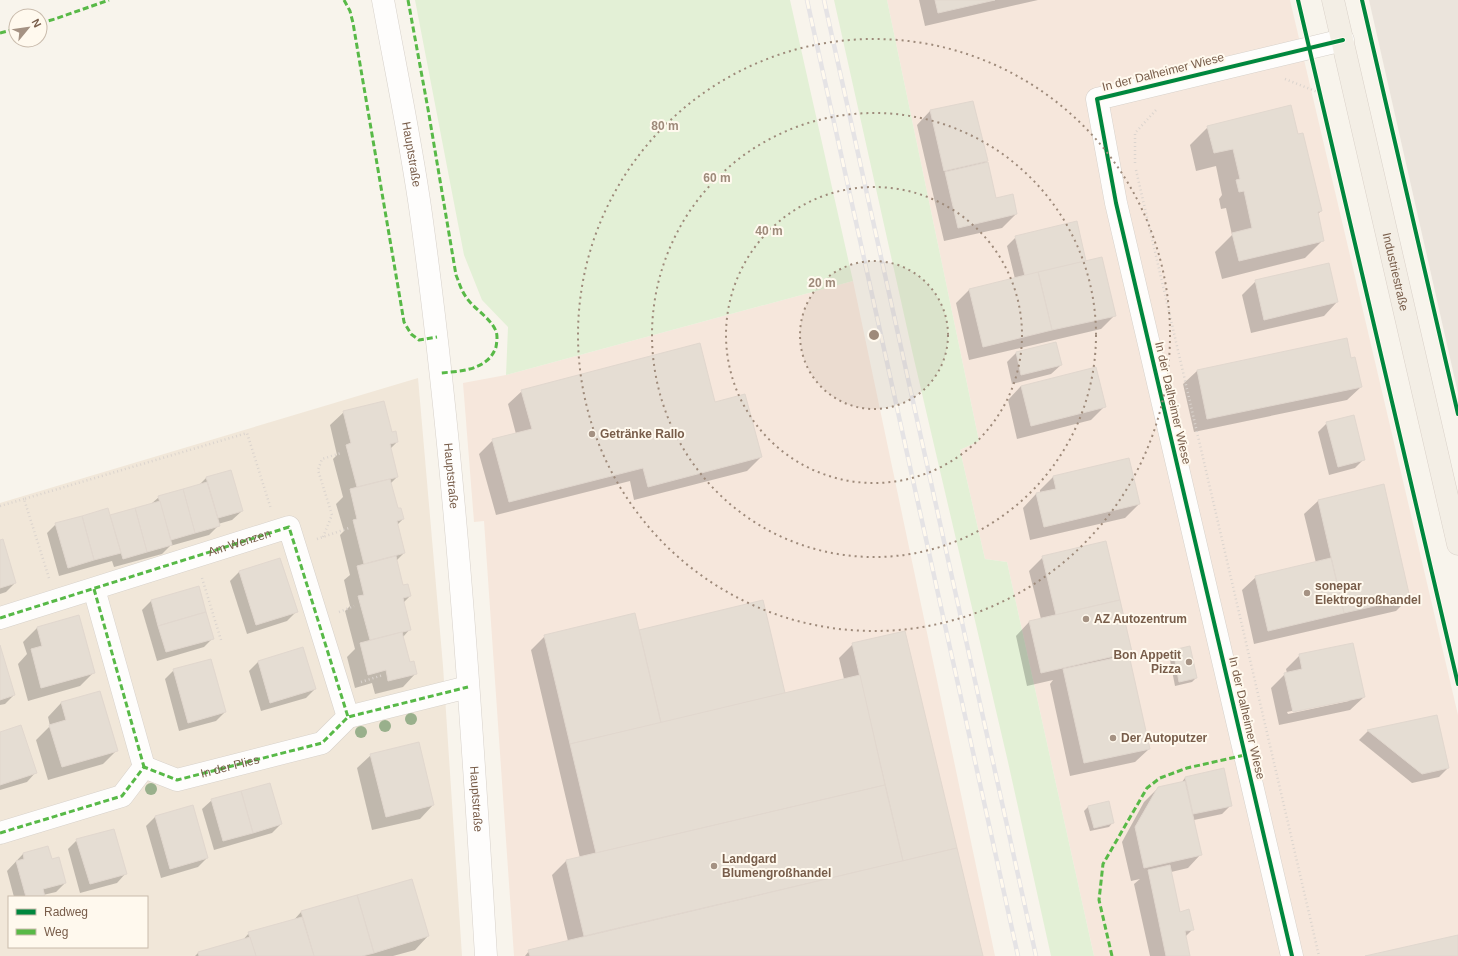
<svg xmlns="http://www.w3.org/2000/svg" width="1458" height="956" viewBox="0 0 1458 956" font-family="Helvetica,sans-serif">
	<rect width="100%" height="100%" fill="#f8f4ec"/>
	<path fill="#f1e7d9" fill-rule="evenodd" d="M418,378L443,666L462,956H0V503ZM9,897H147V947H9Z"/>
	<g fill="#f6e7dc">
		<path d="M887,0H1290L1458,715V956H1094L1007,562L985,559L960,450L979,441Z"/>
		<path d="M853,281L995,956H514L484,521L474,522L463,383L506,375Z"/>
	</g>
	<path fill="#ebe4dc" d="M1369,0H1458V393Z"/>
	<g fill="#e3f0d6">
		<path d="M415,0H790L853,281L506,375L508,327L482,300L464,255Z"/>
		<path d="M834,0H887L979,441L960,450L985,559L1007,562L1094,956H1051L1008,762L913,355Z"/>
	</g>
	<g fill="#0003" fill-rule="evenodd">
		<path d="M919,0H1038L925,26Z"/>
		<path d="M973,102L995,199L1016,214L1002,228L944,241L917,125L930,111Z"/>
		<path d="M1208,127L1298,135L1321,211L1317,215L1323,240L1305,258L1222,279L1215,252L1232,235L1226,208L1221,209L1219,199L1222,195L1216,166L1196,171L1190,145Z"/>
		<path d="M1016,237L1085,261L1115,315L1101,329L969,360L956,303L969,290L1015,279L1007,246Z"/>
		<path d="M1256,281L1337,302L1324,316L1251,333L1242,295Z"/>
		<path d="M1346,339L1350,359L1361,387L1347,400L1194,432L1183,384L1197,371Z"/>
		<path d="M1055,343L1061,365L1051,374L1012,384L1007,362L1016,353Z"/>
		<path d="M1021,386L1105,406L1091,420L1017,439L1008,400Z"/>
		<path d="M522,391L761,457L747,471L634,500L630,481L496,515L479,454L493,440L516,434L508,404Z"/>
		<path d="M344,412L391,433L397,442L390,449L397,477L390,484L397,510L403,519L397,525L404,553L396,561L402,586L410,596L403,603L410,629L403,637L409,663L416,673L403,687L375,694L372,683L355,688L347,657L355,649L345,611L350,606L344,580L350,575L340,535L344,531L336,504L343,497L333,459L337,455L330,425Z"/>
		<path d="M1327,423L1364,459L1355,468L1329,475L1318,432Z"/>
		<path d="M207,477L242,511L232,520L218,524L219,525L209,535L170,546L162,554L114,567L112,561L59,576L47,533L56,524L110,516L151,504L159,497L198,486Z"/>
		<path d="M1053,477L1139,504L1125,518L1030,540L1023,508L1036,494L1040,493V490Z"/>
		<path d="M1383,486L1409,598L1396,611L1254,644L1242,590L1256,577L1316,563L1304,514L1318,501Z"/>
		<path d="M0,541L15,583L6,592L0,594Z"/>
		<path d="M1043,557L1131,651L1126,656L1149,749L1135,762L1070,776L1050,684L1053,680L1027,686L1016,636L1029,622L1041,619L1029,571Z"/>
		<path d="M280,559L296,612L287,621L247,634L230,581L239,572Z"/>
		<path d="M151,601L213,638L204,647L157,661L142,610Z"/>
		<path d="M78,617L94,672L80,686L28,701L18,664L27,654L23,642L37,628Z"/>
		<path d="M638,631L784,694L844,679L839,658L853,644L982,956H525L529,951L568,941L552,875L566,861L580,858L531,650L545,636Z"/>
		<path d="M1189,648L1196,678L1192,682L1175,686L1169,655L1173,651Z"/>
		<path d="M0,649L14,695L5,704L0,705Z"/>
		<path d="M1300,655L1364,697L1350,710L1279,725L1271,688L1285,674L1287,673L1286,669ZM1349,699V701L1288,714L1287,712Z"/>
		<path d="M258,662L315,689L306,698L261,711L249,671Z"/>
		<path d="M174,670L225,712L216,721L179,731L165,679Z"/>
		<path d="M100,692L117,750L103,764L48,780L36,740L50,726L48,717L61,703Z"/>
		<path d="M1437,716L1448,768L1439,777L1412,783L1359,740L1368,731Z"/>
		<path d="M0,733L36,772L27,782L0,790Z"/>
		<path d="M371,755L433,805L420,819L372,830L357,768Z"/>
		<path d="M1185,778L1231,805L1222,814L1194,820L1201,854L1188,868L1171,872L1180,913L1193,929L1185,937L1189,956H1150L1134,884L1140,879L1131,881L1122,842L1144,802L1158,788L1181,783Z"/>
		<path d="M212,800L281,824L272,833L214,850L202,809Z"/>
		<path d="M1088,807L1113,822L1109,827L1090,831L1084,811Z"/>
		<path d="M155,817L207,858L198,867L161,878L146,826Z"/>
		<path d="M77,840L126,873L117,883L80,893L68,849Z"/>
		<path d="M48,847L51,861L65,883L56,892L43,895L44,897H14L7,871L23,854Z"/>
		<path d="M301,912L428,936L415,950L393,956H195L198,953L242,941L249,933L293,921Z"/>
	</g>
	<g fill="#e5ddd3" stroke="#e1d7ce">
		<path d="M935,0H995L938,13Z"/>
		<path d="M973,101L988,161L944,171L930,110Z"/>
		<path d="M1291,105L1298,134L1303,133L1322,211L1318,212L1324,241L1239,261L1232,233L1252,228L1244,191L1239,192L1236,180L1240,179L1233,149L1214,153L1207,126Z"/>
		<path d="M988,162L996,198L1013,194L1017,214L958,228L945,172Z"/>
		<path d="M1077,221L1086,261L1025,276L1015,236Z"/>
		<path d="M1102,257L1116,316L1052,330L1038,272Z"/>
		<path d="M1329,263L1338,302L1264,320L1255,280Z"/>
		<path d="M1038,272L1052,330L983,347L969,289Z"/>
		<path d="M1347,338L1351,358L1355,357L1362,387L1207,419L1197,370Z"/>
		<path d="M1056,342L1062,365L1021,375L1016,352Z"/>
		<path d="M700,343L715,402L745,394L762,457L648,487L643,468L509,502L492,439L532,429L521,390Z"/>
		<path d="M1096,367L1106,407L1031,426L1021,386Z"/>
		<path d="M384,401L392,432L396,431L398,442L390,444L398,477L357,487L346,445L351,443L343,411Z"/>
		<path d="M1354,415L1365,460L1338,467L1326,422Z"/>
		<path d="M1129,458L1140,504L1044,527L1036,493L1056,489L1053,476Z"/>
		<path d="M231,470L243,511L218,518L206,477Z"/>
		<path d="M390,479L398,508H401L404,519L397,521L405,553L364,564L353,520L357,519L350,489Z"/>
		<path d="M207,482L220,526L195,533L183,489Z"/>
		<path d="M1384,484L1410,598L1344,613L1318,500Z"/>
		<path d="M183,489L195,533L171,540L158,496Z"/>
		<path d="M160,501L172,545L147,552L135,508Z"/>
		<path d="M108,508L121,553L94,560L82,516Z"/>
		<path d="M135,508L147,552L123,559L110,515Z"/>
		<path d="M82,516L94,560L68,568L55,523Z"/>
		<path d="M3,539L16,583L0,588V540Z"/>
		<path d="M1106,541L1120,600L1056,615L1042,556Z"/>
		<path d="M396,556L403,585L408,584L411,596L403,598L411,630L370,640L358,596L364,595L357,566Z"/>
		<path d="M280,558L298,612L256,625L239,571Z"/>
		<path d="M1331,558L1344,613L1268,631L1255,576Z"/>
		<path d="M199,586L206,612L158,626L151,600Z"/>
		<path d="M763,600L785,693L661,723L639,630Z"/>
		<path d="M1120,600L1132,652L1041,673L1029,621Z"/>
		<path d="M206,612L214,639L166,652L158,626Z"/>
		<path d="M635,613L661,723L570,744L544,635Z"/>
		<path d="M79,615L95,673L41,688L31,649L42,646L37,627Z"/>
		<path d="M905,631L957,848L903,861L852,643Z"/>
		<path d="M402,632L410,662L414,661L417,674L388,681L386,670L368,675L360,643Z"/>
		<path d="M1353,643L1365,697L1293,712L1284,673L1302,669L1299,654Z"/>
		<path d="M0,645L15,695L0,700Z"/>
		<path d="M1190,646L1197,678L1179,682L1173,650Z"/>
		<path d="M303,647L316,689L270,703L258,661Z"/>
		<path d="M1129,655L1150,749L1084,763L1063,669Z"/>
		<path d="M211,659L226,712L188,723L173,669Z"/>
		<path d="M860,675L885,785L596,853L570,744Z"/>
		<path d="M100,691L118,751L62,767L49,725L66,720L61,702Z"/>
		<path d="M1437,715L1449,768L1422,774L1367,730Z"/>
		<path d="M21,725L37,773L0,785V732Z"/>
		<path d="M419,742L434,805L386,817L370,754Z"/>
		<path d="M1224,768L1232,806L1193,814L1185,777Z"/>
		<path d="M1185,781L1202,855L1144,868L1135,827L1158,787Z"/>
		<path d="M270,783L282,824L253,833L241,791Z"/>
		<path d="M885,785L903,861L584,936L566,860Z"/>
		<path d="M241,791L253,833L223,841L211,799Z"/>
		<path d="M1109,801L1114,823L1094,828L1088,806Z"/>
		<path d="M193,805L208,858L170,869L155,816Z"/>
		<path d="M114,829L127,874L90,884L76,839Z"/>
		<path d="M48,846L52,859L59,857L66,883L43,889L45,897H26L16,861L24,859L23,853Z"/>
		<path d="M957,848L983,956H530L528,950Z"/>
		<path d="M1170,865L1180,912L1189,909L1194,930L1185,931L1190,956H1166L1148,870Z"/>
		<path d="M412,879L429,936L374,953L357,895Z"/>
		<path d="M357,895L374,953L362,956H314L301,911Z"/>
		<path d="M302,917L314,956H256L248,932Z"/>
		<path d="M1458,935V956H1365Z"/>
		<path d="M250,937L256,956H199L198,952Z"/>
	</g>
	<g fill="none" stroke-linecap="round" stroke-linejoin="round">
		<defs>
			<g id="minor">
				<path id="s1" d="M383,0C396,71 411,142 421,214C455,460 471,708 486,956"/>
				<path d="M94,589L144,767"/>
				<path d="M0,618L289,527L348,717"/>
				<path d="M0,833L122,796L144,767L177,780L322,743L348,717L468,687"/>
				<path d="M1292,956L1116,203L1097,99L1343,40"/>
			</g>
			<g id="major">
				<path id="s2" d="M1333,0L1458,544"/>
			</g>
		</defs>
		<use href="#minor" stroke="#d7d1ca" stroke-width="23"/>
		<use href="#major" stroke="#dad1c9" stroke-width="23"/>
		<g stroke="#dbd4ce" stroke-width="2.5" stroke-dasharray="1 3" stroke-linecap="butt">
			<path d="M1285,79L1320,93"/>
			<path d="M1135,163V133L1156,110"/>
			<path d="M1136,170L1319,956"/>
			<path d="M0,506L24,499"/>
			<path d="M323,537L332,515L318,470L322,459L341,453"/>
			<path d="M317,539L349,528"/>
			<path d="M49,578L24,499L247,433L271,509"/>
			<path d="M202,578L221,640"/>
			<path d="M339,612L354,606"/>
			<path d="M361,682L383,675"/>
		</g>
		<use href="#minor" stroke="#fefdfc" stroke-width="22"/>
		<use href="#major" stroke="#f3eee5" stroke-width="22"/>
		<defs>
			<g id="rail">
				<path d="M807,0L1018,956"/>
				<path d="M824,0L1036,956"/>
			</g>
		</defs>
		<use href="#rail" stroke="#e5e3e5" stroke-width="4.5"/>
		<use href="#rail" stroke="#fff9ee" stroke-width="3" stroke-dasharray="9" stroke-linecap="butt"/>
		<g stroke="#58b947" stroke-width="3" stroke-dasharray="6 3" stroke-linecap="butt">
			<path d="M344,0L350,11L353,23L404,322L411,334L419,340L437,337"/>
			<path d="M408,0L428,109L456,275C459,282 461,290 466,297C474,309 488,316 495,329C498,334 497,341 496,347C488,370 462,371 441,373"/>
			<path d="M40,23L55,19L109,0"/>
			<path d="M0,33L16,29"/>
			<path d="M94,589L144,767"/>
			<path id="s3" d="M0,618L289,527L348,717"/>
			<path id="s4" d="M0,833L122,796L144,767L177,780L322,743L348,717L468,687"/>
			<path d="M1112,956L1099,900L1103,864L1147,788L1160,778L1187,768L1245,755"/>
		</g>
		<defs>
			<g id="cycleway">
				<path d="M1298,0L1458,684"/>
				<path d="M1362,0L1458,414"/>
				<path d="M1292,956L1116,203L1097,99L1343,40"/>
			</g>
		</defs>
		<use href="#cycleway" stroke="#fff9ee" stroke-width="6"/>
		<use href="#cycleway" stroke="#00873e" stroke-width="4"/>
	</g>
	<g fill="#99b08c">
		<circle cx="411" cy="719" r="6"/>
		<circle cx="385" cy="726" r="6"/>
		<circle cx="361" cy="732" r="6"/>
		<circle cx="151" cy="789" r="6"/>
	</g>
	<circle cx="874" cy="335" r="74" fill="#9e8a7a" fill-opacity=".12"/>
	<g fill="none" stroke="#9e8a7a" stroke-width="2" stroke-dasharray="2 4">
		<circle cx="874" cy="335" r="74"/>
		<circle cx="874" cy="335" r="148"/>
		<circle cx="874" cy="335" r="222"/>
		<circle cx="874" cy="335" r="296"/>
	</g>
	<g fill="#a59283" stroke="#fff9ee" stroke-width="1.5">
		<circle cx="592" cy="434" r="4"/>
		<circle cx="1307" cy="593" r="4"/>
		<circle cx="1086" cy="619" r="4"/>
		<circle cx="1189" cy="662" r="4"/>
		<circle cx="1113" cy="738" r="4"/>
		<circle cx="714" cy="866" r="4"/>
	</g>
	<g text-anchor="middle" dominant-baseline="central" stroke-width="4" stroke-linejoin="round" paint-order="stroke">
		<g font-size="12" fill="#785d4a" stroke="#fff9ee">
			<text transform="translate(1163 72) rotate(-14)">In der Dalheimer Wiese</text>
			<text stroke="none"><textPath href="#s1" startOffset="157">Hauptstraße</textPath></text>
			<text stroke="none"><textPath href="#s2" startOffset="279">Industriestraße</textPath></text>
			<text transform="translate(1173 403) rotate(77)">In der Dalheimer Wiese</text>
			<text stroke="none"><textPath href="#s1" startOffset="481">Hauptstraße</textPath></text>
			<text stroke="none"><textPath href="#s3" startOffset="251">Am Wenzen</textPath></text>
			<text transform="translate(1247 718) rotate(77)">In der Dalheimer Wiese</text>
			<text stroke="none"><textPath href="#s4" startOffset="254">In der Plies</textPath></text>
			<text stroke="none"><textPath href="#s1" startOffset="805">Hauptstraße</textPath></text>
		</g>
		<g font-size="12" font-weight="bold" fill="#785d4a" stroke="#fff9ee" text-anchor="start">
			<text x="600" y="434">Getränke Rallo</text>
			<text x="1315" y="586">sonepar<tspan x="1315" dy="14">Elektrogroßhandel</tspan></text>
			<text x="1094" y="619">AZ Autozentrum</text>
			<text x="1181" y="655" text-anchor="end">Bon Appetit<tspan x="1181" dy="14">Pizza</tspan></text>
			<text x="1121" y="738">Der Autoputzer</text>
			<text x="722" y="859">Landgard<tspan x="722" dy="14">Blumengroßhandel</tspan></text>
		</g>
	</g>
	<circle cx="874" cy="335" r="6" fill="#9e8a7a" stroke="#fff9ee" stroke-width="2"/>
	<g font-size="12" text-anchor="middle" font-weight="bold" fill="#9e8a7a" stroke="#fff9ee" stroke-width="4" stroke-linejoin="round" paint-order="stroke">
		<text x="665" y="130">80 m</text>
		<text x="717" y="182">60 m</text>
		<text x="769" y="235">40 m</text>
		<text x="822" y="287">20 m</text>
	</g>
	<rect x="8" y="896" width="140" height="52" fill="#fff9ee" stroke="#c9bbac"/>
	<rect x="16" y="909" width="20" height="6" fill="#00873e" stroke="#c9bbac"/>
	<text x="44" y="916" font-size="12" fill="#785d4a">Radweg</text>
	<rect x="16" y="929" width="20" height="6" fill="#58b947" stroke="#c9bbac"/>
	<text x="44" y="936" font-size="12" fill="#785d4a">Weg</text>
	<g transform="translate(28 28) rotate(61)"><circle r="19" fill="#fff9ee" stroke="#c9bbac"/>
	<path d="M0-3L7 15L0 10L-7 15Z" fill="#a59283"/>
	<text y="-6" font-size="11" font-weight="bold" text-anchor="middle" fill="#785d4a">N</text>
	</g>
</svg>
